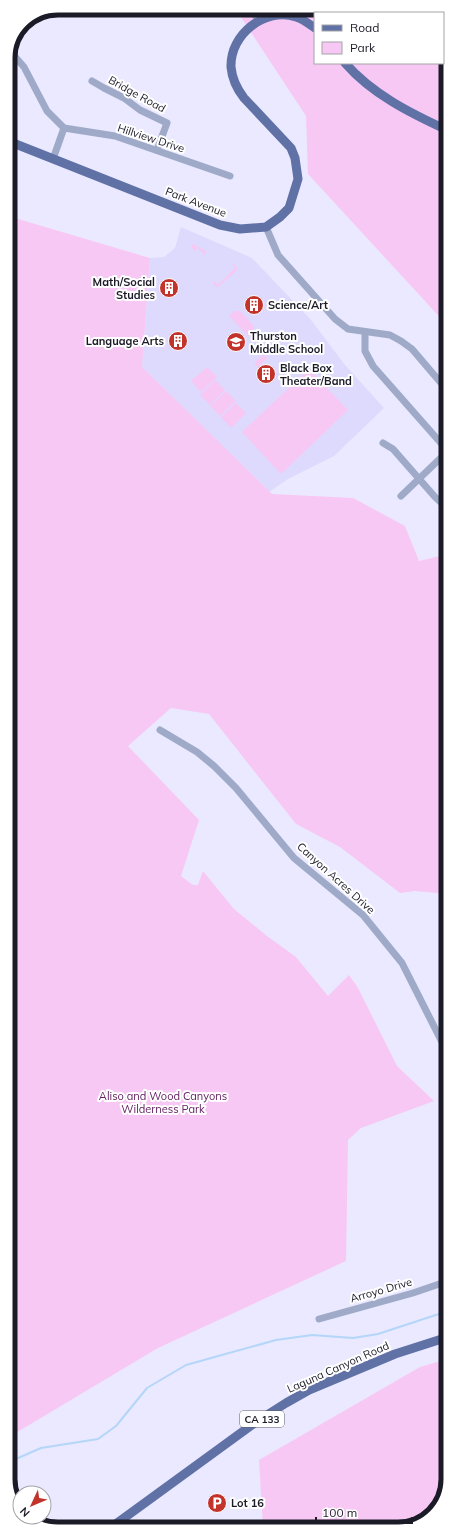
<svg xmlns="http://www.w3.org/2000/svg" width="456" height="1537" viewBox="0 0 456 1537" font-family="Mulish,sans-serif">
	<rect width="100%" height="100%" fill="#eae9ff"/>
	<path fill="#dddafd" d="M181,227L252,258L311,320L345,365L384,408L334,456L288,479L269,492L142,367L150,258L164,257L175,248Z"/>
	<g fill="#f8c8f5">
		<path d="M235,8H405L407,10L406,13H315V63H443V60L447,61V325L308,174L306,116Z"/>
		<path d="M8,216L150,258L142,367L272,494L353,498L405,526L419,561L440,556L447,563L448,894L415,891L400,893L340,847L296,824L209,714L171,708L128,746L199,820L181,876L193,885H198L203,871L234,909L267,936L296,957L328,996L349,975L358,988L397,1066L434,1101L361,1128L348,1140L346,1261L158,1348L9,1437Z"/>
		<path d="M193,244L207,252L200,258L204,254L198,248L194,251L191,245Z"/>
		<path d="M233,263L237,268L236,271L218,287L215,286L213,282L215,281L218,285L235,268L232,264Z"/>
		<path d="M234,311H240L254,326L253,331L248,336L229,316Z"/>
		<path d="M264,354L267,358L258,367L254,363Z"/>
		<path d="M207,367L217,377L201,392L191,381Z"/>
		<path d="M309,369L348,410L281,474L242,432Z"/>
		<path d="M215,380L225,390L210,405L200,395Z"/>
		<path d="M226,391L236,401L220,416L210,406Z"/>
		<path d="M236,403L246,413L231,428L221,417Z"/>
		<path d="M448,1359V1480L436,1512L408,1528H263L259,1460L420,1367Z"/>
	</g>
	<g fill="none" stroke-linecap="round" stroke-linejoin="round">
		<path stroke="#b4d6f8" stroke-width="2" d="M9,1462L41,1448L98,1439L116,1426L147,1388L186,1365L276,1340L312,1335L353,1338L378,1334L448,1311"/>
		<g stroke="#9eaac7" stroke-width="7">
			<path d="M246,8L251,11L259,20"/>
			<path d="M10,51L24,67L47,111L64,128L115,136L230,176"/>
			<path d="M92,81L104,88L124,98L140,110L167,123L157,150"/>
			<path d="M53,159L64,128"/>
			<path d="M266,227L278,255L335,319L348,329L390,335L401,341L412,349L447,390"/>
			<path d="M365,333V351L373,366L447,450"/>
			<path d="M383,443L393,449L435,497L447,508"/>
			<path d="M401,496L447,452"/>
			<path d="M160,730L197,752L214,766L236,788L294,858L363,915L402,963L448,1054"/>
			<path d="M319,1319L413,1293L448,1281"/>
		</g>
		<g stroke="#5f71a5" stroke-width="9">
			<path d="M345,63C372,94 410,113 447,130"/>
			<path d="M8,141L220,225L240,229L266,227L280,217L289,208L298,179L295,158L291,148L244,98C237,89 232,78 231,67C230,34 265,7 296,17C303,19 309,24 315,28"/>
			<path d="M109,1529L256,1422L286,1403L309,1390L395,1354L448,1337"/>
		</g>
	</g>
	<defs>
		<symbol id="building-disc" viewBox="-11 -11 22 22"><circle r="9.5" fill="#c2342b" stroke="#fff"/><path d="M-4-6H4V6H1V3H-1V6H-4ZM-2.5-4.3h1.7v1.8h-1.7ZM.8-4.3h1.7v1.8H.8ZM-2.5-1h1.7V.8h-1.7ZM.8-1h1.7V.8H.8Z" fill="#fff"/></symbol>
		<symbol id="school-disc" viewBox="-11 -11 22 22"><circle r="9.5" fill="#c2342b" stroke="#fff"/><path d="M0-5L7-2L0 1L-7-2ZM-4 1L0 2.5L4 1V4Q0 6-4 4Z" fill="#fff"/></symbol>
		<symbol id="parking-disc" viewBox="-11 -11 22 22"><circle r="9.5" fill="#c2342b" stroke="#fff"/><path d="M-3.5-5.5H1a3.5 3.5 0 0 1 0 7H-1V5.5H-3.5ZM-1-3.4V-.6H.8a1.4 1.4 0 0 0 0-2.8Z" fill="#fff"/></symbol>
	</defs>
	<g fill-rule="evenodd">
		<use href="#building-disc" x="158" y="277" width="22" height="22"/>
		<use href="#building-disc" x="243" y="294" width="22" height="22"/>
		<use href="#building-disc" x="167" y="330" width="22" height="22"/>
		<use href="#school-disc" x="225" y="331" width="22" height="22"/>
		<use href="#building-disc" x="255" y="363" width="22" height="22"/>
		<use href="#parking-disc" x="206" y="1492" width="22" height="22"/>
	</g>
	<g text-anchor="middle" dominant-baseline="central" stroke-width="4" stroke-linejoin="round" paint-order="stroke">
		<rect fill="#fff" stroke="#5f5f68" stroke-width="1" x="240" y="1411" width="44" height="16" rx="3"/>
		<g font-size="10" font-weight="bold" fill="#1b1a27">
			<text x="262" y="1419">CA 133</text>
		</g>
		<g font-size="11" fill="#1b1a27" stroke="#fff">
			<text transform="translate(137 94) rotate(29)">Bridge Road</text>
			<text transform="translate(151 138) rotate(18)">Hillview Drive</text>
			<text transform="translate(196 202) rotate(21)">Park Avenue</text>
			<text transform="translate(336 878) rotate(42)">Canyon Acres Drive</text>
			<text transform="translate(381 1290) rotate(-16)">Arroyo Drive</text>
			<text transform="translate(338 1367) rotate(-24)">Laguna Canyon Road</text>
		</g>
		<g font-size="11" font-weight="bold" fill="#1b1a27" stroke="#fff" text-anchor="start">
			<text x="155" y="282" text-anchor="end">Math/Social<tspan x="155" dy="13">Studies</tspan></text>
			<text x="268" y="305">Science/Art</text>
			<text x="250" y="336">Thurston<tspan x="250" dy="13">Middle School</tspan></text>
			<text x="164" y="341" text-anchor="end">Language Arts</text>
			<text x="280" y="368">Black Box<tspan x="280" dy="13">Theater/Band</tspan></text>
			<text x="231" y="1503">Lot 16</text>
		</g>
		<g font-size="11" fill="#642163" stroke="#fff">
			<text x="163" y="1096">Aliso and Wood Canyons<tspan x="163" dy="13">Wilderness Park</tspan></text>
		</g>
	</g>
	<path d="M0 0H456V1537H0ZM58 15H398A43 43 0 0 1 441 58V1479A43 43 0 0 1 398 1522H58A43 43 0 0 1 15 1479V58A43 43 0 0 1 58 15Z" fill="#fff" fill-rule="evenodd"/>
	<path fill="none" stroke="#1b1a27" stroke-width="5" d="M58 15H398A43 43 0 0 1 441 58V1479A43 43 0 0 1 398 1522H58A43 43 0 0 1 15 1479V58A43 43 0 0 1 58 15Z"/>
	<rect x="314" y="12" width="130" height="52" fill="#ffffff" stroke="#a4a3a9"/>
	<rect x="322" y="25" width="20" height="6" fill="#5f71a5" stroke="#a4a3a9"/>
	<text x="350" y="32" font-size="12" fill="#1b1a27">Road</text>
	<rect x="322" y="42" width="20" height="12" fill="#f8c8f5" stroke="#a4a3a9"/>
	<text x="350" y="52" font-size="12" fill="#1b1a27">Park</text>
	<g transform="translate(32 1505) rotate(226)"><circle r="19" fill="#ffffff" stroke="#a4a3a9"/>
	<path d="M0-3L7 15L0 10L-7 15Z" fill="#c2342b"/>
	<text y="-6" font-size="11" font-weight="bold" text-anchor="middle" fill="#1b1a27">N</text>
	</g>
	<path d="M316 1517v6h96v-6" fill="none" stroke="#1b1a27" stroke-width="2"/>
	<text x="322" y="1517" font-size="12" fill="#1b1a27" stroke="#ffffff" stroke-width="3" paint-order="stroke">100 m</text>
</svg>
